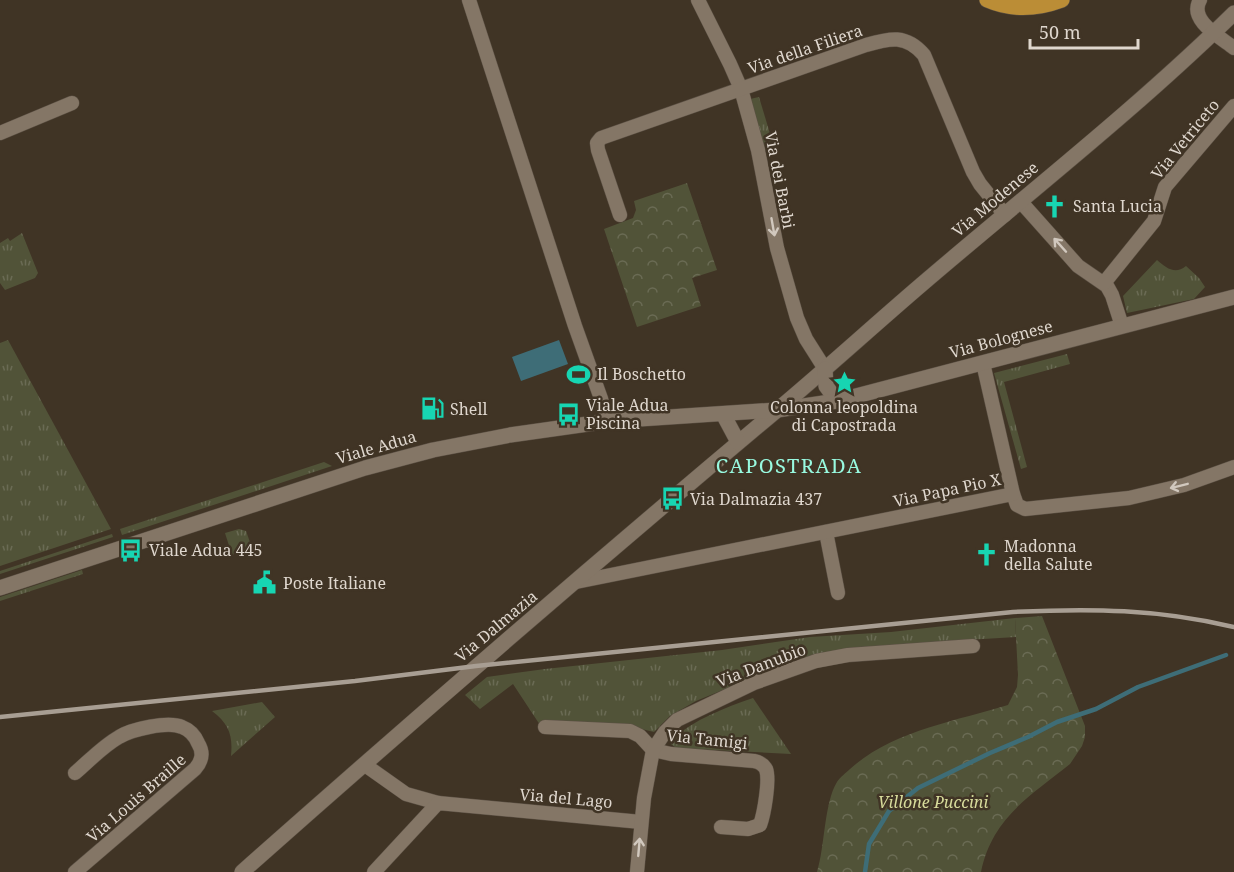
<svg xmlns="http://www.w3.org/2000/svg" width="1234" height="872" viewBox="0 0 1234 872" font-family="'Noto Serif',serif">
	<defs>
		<pattern id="grass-tufts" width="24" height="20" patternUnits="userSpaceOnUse" patternTransform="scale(1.5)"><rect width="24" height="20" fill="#515338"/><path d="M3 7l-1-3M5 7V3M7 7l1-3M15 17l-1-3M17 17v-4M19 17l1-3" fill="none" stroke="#6a6b54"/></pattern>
		<pattern id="forest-crowns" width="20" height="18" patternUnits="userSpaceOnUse" patternTransform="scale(1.5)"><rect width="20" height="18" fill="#515338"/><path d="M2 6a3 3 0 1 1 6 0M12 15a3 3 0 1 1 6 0" fill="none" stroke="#6a6b54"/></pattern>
	</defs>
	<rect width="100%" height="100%" fill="#403425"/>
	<g fill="url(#grass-tufts)">
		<path d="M759,97L774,147L767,155L750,99Z"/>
		<path d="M22,233L38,273L35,278L5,290L0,283V243L8,238L10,241Z"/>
		<path d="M1157,260C1166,268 1175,275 1186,266L1199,278L1205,287L1194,299L1127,313L1123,296Z"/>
		<path d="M8,340L111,529L0,566V343Z"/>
		<path d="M1067,354L1070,364L1004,382L1027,467L1021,469L994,373Z"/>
		<path d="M324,462L332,466L122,535L120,529Z"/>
		<path d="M239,529L246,531L252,548L232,555L225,533Z"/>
		<path d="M112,534L113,537L0,574V571Z"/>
		<path d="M82,570L83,574L0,601V597Z"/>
		<path d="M1015,618L1016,637L950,641L816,655L793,661L696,701L670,716L654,732L629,726L540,725L513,684L480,709L465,695L487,677L545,669L722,650L810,637L891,632Z"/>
		<path d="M753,698L791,754L676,748L671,744V740C695,719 724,708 753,698Z"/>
		<path d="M262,702L275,717L231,756C233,735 229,724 212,711Z"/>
	</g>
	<g fill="url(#forest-crowns)">
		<path d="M687,183L717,270L692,278L701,306L637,327L604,229L633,218L636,210L634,201Z"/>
		<path d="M1042,616L1085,726V737L1082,746L1070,764C1030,796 992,818 981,872H817C825,847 824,803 837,782C840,777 846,773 850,769C892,731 956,721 1008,705L1017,687L1018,675L1015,618Z"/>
	</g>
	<path fill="#3e6d77" d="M559,340L568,364L521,381L512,357Z"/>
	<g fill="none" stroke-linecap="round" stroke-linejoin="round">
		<path stroke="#3e6d77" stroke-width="4.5" d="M865,872L869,844L889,811L918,788L990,753L1028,737L1057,722L1096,709L1138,687L1226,655"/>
		<defs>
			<g id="minor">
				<path d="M469,0L575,326L609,421"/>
				<path d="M698,0L730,64L741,89L758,150L777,248L797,318L806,339L825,369"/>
				<path d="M1200,0C1188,20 1220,37 1234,48"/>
				<path d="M0,133L72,103"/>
				<path d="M1021,202L1078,266L1107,286L1112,295L1122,326"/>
				<path d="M620,215L598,150L597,143L601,138L866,45C890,38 906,34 924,55L973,172L980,184L1005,215"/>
				<path d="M1104,283L1154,221L1165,187L1234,106"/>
				<path d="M1013,494L1017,505L1025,509L1129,498L1184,485L1234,467"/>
				<path d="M826,532L838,593"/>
				<path d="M576,582L1013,494L983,363"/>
				<path d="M545,727L630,731L640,736L653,750L671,754L754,761C760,762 763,764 766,769C770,780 764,814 760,825L748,829L721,827"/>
				<path d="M365,765L406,794L438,803"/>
				<path d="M75,872L195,769C202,761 204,753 198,743C195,736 190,730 182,727C168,721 132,729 119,737C103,746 89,761 75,773"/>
				<path d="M374,872L438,803L641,822"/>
				<path d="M637,872L644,798L653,750L665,732L677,720L754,683L816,661L848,655L973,646"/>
			</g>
			<path id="tertiary" d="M242,872C418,716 596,562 776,411C825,370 872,327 921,285C1026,195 1135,110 1234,13"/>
			<g id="secondary">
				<path d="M825,369L826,386L837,401"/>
				<path d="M723,414L738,442"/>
				<path d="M0,588L365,468L433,450L510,435L609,421L777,410L837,401L1234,297"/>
			</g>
			<path id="primary" d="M987,0C1012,11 1038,9 1062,0"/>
		</defs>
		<use href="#minor" stroke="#5b5044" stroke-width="15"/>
		<use href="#tertiary" stroke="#5b5044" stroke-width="16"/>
		<use href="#secondary" stroke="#5b5044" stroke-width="16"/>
		<use href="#primary" stroke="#5b5044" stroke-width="16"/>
		<use href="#minor" stroke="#847666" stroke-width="14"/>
		<use href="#tertiary" stroke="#847666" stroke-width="15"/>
		<use href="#secondary" stroke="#847666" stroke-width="15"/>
		<use href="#primary" stroke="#bb8d36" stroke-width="15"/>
		<path stroke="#a89e93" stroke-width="4.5" d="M0,717L355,681L476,666L1013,612C1091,608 1158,609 1234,627"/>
	</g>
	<defs><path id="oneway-shaft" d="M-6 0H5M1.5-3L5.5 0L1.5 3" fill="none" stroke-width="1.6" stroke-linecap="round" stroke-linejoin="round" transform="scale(1.5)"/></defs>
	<g stroke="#d1c8be">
		<use href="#oneway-shaft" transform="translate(773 227) rotate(80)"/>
		<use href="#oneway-shaft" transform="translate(1060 245) rotate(-132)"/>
		<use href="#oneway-shaft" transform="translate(1179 486) rotate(166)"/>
		<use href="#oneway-shaft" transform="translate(639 847) rotate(-85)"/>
	</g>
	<defs>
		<symbol id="church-bare" viewBox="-9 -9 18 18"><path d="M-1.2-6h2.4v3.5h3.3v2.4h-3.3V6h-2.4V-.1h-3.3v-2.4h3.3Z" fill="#17d5b2" stroke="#403425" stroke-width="2.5" paint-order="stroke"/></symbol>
		<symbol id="stadium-bare" viewBox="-9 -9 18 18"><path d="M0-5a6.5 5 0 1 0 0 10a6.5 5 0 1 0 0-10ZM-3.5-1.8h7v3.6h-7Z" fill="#17d5b2" stroke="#403425" stroke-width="2.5" paint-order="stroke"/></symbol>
		<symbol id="sight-bare" viewBox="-9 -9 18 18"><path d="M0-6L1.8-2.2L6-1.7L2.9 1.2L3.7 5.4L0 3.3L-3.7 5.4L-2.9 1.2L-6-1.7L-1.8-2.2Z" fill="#17d5b2" stroke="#403425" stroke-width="2.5" paint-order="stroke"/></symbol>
		<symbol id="fuel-bare" viewBox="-9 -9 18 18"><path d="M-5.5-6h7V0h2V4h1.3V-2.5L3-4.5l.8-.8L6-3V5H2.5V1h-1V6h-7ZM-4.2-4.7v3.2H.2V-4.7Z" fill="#17d5b2" stroke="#403425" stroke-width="2.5" paint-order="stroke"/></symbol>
		<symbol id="bus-bare" viewBox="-9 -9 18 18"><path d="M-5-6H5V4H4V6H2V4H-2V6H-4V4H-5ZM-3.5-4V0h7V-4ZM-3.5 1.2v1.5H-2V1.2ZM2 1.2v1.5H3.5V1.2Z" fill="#17d5b2" stroke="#403425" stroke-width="2.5" paint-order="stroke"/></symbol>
		<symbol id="civic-bare" viewBox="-9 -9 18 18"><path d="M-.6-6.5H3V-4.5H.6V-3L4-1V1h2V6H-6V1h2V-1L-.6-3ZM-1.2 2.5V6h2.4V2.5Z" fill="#17d5b2" stroke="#403425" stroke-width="2.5" paint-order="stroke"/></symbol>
	</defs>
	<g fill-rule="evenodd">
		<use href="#church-bare" x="1038" y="190" width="33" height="33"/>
		<use href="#stadium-bare" x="562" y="358" width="33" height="33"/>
		<use href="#sight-bare" x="828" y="366" width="33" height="33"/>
		<use href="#fuel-bare" x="416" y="392" width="33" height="33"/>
		<use href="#bus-bare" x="552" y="398" width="33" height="33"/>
		<use href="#bus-bare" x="656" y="482" width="33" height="33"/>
		<use href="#bus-bare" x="114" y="534" width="33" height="33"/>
		<use href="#church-bare" x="970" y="538" width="33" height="33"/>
		<use href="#civic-bare" x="248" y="566" width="33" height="33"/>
	</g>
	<g text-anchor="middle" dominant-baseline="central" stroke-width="5" stroke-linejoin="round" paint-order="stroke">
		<g font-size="16" fill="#dfd7ce" stroke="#403425">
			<text transform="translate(805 49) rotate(-19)">Via della Filiera</text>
			<text transform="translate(1185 139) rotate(-51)">Via Vetriceto</text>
			<text transform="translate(780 180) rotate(79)">Via dei Barbi</text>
			<text transform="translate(995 199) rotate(-40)">Via Modenese</text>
			<text transform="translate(1001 339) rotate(-15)">Via Bolognese</text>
			<text transform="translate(376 447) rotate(-16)">Viale Adua</text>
			<text transform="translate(947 490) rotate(-12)">Via Papa Pio X</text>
			<text transform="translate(496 626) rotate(-40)">Via Dalmazia</text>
			<text transform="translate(761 665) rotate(-21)">Via Danubio</text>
			<text transform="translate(707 739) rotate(6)">Via Tamigi</text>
			<text transform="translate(136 798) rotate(-41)">Via Louis Braille</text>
			<text transform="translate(566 798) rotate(5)">Via del Lago</text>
		</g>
		<g font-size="16" fill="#dfd7ce" stroke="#403425" text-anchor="start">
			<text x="1073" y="206">Santa Lucia</text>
			<text x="597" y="374">Il Boschetto</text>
			<text x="586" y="405">Viale Adua<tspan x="586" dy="18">Piscina</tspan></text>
			<text x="844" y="407" text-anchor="middle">Colonna leopoldina<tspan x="844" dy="18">di Capostrada</tspan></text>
			<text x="450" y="409">Shell</text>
			<text x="690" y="499">Via Dalmazia 437</text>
			<text x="1004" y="546">Madonna<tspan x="1004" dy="18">della Salute</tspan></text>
			<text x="149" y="550">Viale Adua 445</text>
			<text x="283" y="583">Poste Italiane</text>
		</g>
		<g font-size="16" font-style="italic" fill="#d7db9b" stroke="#403425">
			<text x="933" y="802">Villone Puccini</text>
		</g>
		<g font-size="20" letter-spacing="1.5" fill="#98fae0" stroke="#403425">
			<text x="789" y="465">CAPOSTRADA</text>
		</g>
	</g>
	<path d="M1030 39v9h108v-9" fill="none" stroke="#dfd7ce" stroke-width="3"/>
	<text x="1039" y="39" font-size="18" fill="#dfd7ce" stroke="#403425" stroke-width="4.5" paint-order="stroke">50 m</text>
</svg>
